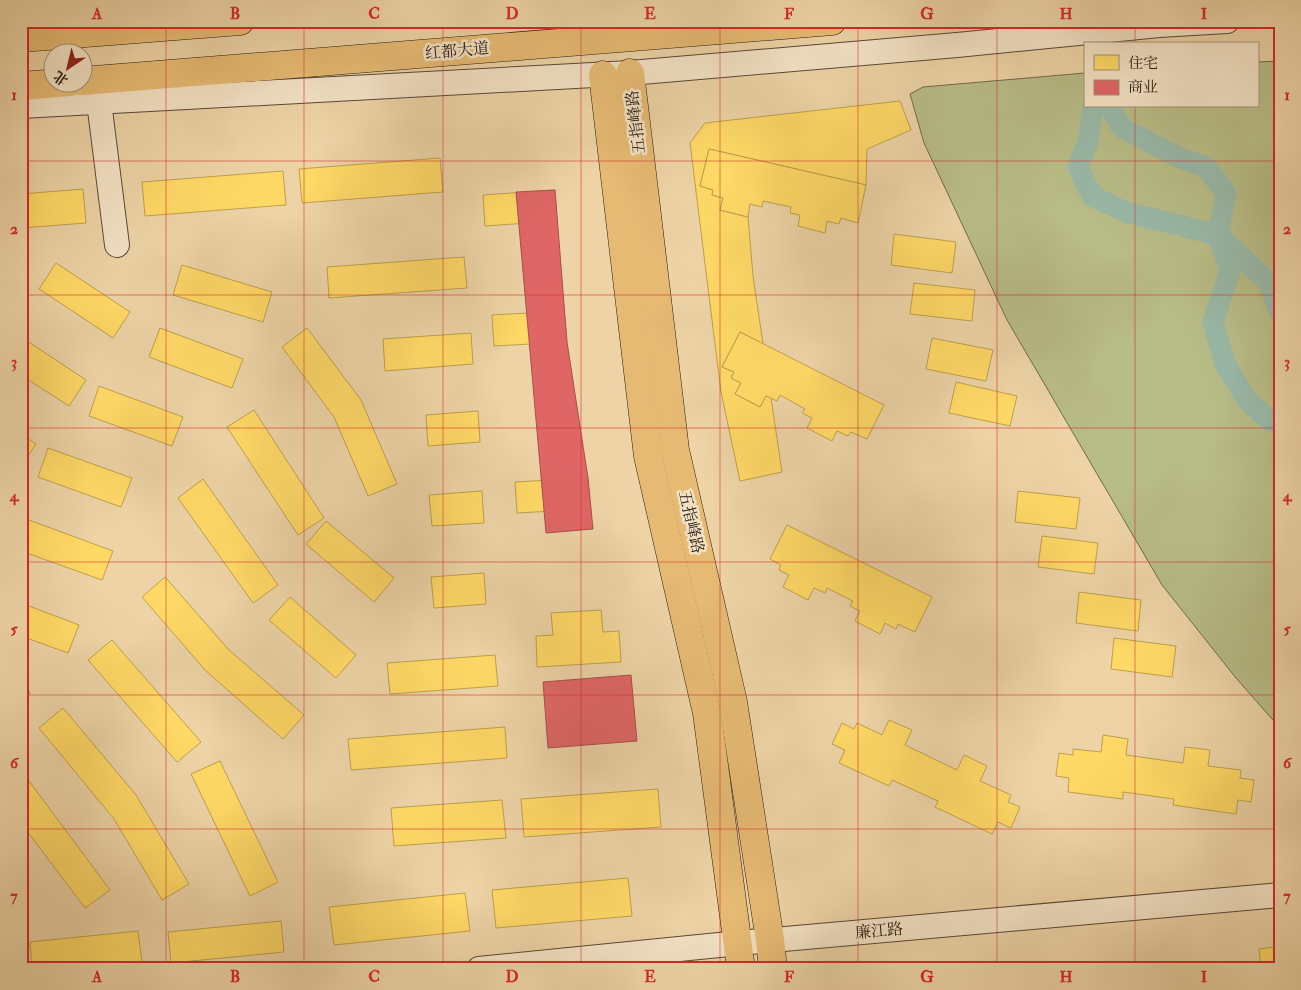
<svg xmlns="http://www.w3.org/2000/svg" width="1301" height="990" viewBox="0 0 1301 990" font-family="'IM FELL Double Pica','Noto Serif SC',serif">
	<rect width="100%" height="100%" fill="#edd3a6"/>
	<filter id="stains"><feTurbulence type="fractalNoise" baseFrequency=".004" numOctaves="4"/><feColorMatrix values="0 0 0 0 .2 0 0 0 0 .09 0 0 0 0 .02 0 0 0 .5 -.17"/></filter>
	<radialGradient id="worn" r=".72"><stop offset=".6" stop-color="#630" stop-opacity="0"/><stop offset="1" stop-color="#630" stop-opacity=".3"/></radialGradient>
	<path fill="#b8bc87" stroke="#6f6b4c" d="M1280,61V728L1236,678L1162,585L1007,320L924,143L910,94L923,87L1085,73V106H1257V62Z"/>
	<g fill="#ffd966" stroke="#bea04c">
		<path d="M900,101L911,130L867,149L866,185L709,149L700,186L713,190L712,195L723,198L720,210L748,217L753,276L763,344L740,332L722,367L734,372L731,378L741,383L735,394L760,407L766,396L771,398L782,472L740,481L721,392L690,143L705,123Z"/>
		<path d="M709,149L866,185L858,223L841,218L839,224L827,221L825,233L798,226L800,215L790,213L791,207L763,201L762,207L750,204L748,217L720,210L723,198L712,195L713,190L700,186Z"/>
		<path d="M440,158L443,192L302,203L299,169Z"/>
		<path d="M283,171L286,205L145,216L142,182Z"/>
		<path d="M83,189L86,223L21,228V194Z"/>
		<path d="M555,190L557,221L485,226L483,195Z"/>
		<path d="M894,234L956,242L952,273L891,265Z"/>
		<path d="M464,257L467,288L329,298L327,267Z"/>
		<path d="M56,263L130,312L113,338L39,289Z"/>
		<path d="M182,265L272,292L263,322L173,295Z"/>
		<path d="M914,283L975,290L972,321L910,314Z"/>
		<path d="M564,311L567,342L494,346L492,315Z"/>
		<path d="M160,328L243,359L232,388L149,357Z"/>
		<path d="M307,328L361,400L397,484L368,496L334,417L282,347Z"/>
		<path d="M740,332L884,405L867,439L851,432L848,436L837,431L832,441L807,428L812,418L802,413L805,409L780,395L777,401L766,396L760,407L735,394L741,383L731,378L734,372L722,367Z"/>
		<path d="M471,333L473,364L385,371L383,339Z"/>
		<path d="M21,337L86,380L69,406L21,375Z"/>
		<path d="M932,338L993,350L986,381L926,369Z"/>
		<path d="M956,382L1017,396L1010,426L949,413Z"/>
		<path d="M99,386L183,417L172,446L89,416Z"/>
		<path d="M254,410L324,518L298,535L227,427Z"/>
		<path d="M478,411L480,442L428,446L426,415Z"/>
		<path d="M21,434L36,444L21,466Z"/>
		<path d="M48,448L132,478L121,507L38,477Z"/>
		<path d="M588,478L590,509L517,513L515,482Z"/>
		<path d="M203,479L278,585L253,603L178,498Z"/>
		<path d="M482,491L484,523L432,526L429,495Z"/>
		<path d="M1018,491L1080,498L1076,529L1015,522Z"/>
		<path d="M29,520L113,551L102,580L21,551V542Z"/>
		<path d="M326,521L394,578L374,602L306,544Z"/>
		<path d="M787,525L932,597L915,632L898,624L896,629L885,623L880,634L855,621L860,611L850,606L853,601L827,588L825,593L814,588L808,600L783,587L789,575L779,570L781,565L770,559Z"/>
		<path d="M1042,536L1098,543L1094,574L1038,567Z"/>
		<path d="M484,573L486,604L434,608L431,577Z"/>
		<path d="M165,577L229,650L304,715L283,739L205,670L142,597Z"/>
		<path d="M1079,592L1141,600L1138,631L1076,623Z"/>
		<path d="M290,597L356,655L336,678L269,620Z"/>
		<path d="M21,603L79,625L68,653L21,636Z"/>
		<path d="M601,610L603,632L619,631L621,662L537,667L536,636L553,635L551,613Z"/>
		<path d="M1114,638L1176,646L1172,677L1111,669Z"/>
		<path d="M112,640L201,742L177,762L88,660Z"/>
		<path d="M495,655L498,686L390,694L387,663Z"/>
		<path d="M21,689L30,692L21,716Z"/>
		<path d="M63,708L136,795L189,884L162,900L114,819L39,728Z"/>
		<path d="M889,720L912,730L905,745L957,770L964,755L987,766L980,781L1011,795L1008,802L1020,807L1011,828L998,822L992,834L935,807L938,801L892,780L889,786L839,763L845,750L832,744L842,723L854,729L857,723L882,735Z"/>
		<path d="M505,727L507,758L351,770L348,739Z"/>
		<path d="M1103,735L1128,739L1126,755L1183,763L1185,747L1210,750L1208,766L1241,770L1240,778L1254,780L1251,802L1238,800L1236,814L1173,805L1174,799L1123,792V799L1068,792L1069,778L1056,776L1059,753L1073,755V749L1101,752Z"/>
		<path d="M220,761L278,882L250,896L191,774Z"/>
		<path d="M29,781L110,890L85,908L21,823V787Z"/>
		<path d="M658,789L661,827L524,837L521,799Z"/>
		<path d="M502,800L506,838L394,846L391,808Z"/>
		<path d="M628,878L632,916L496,928L492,890Z"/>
		<path d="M465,893L470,931L334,945L329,907Z"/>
		<path d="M281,921L284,952L171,963L168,932Z"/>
		<path d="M138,931L142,962L72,969H32L30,942Z"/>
		<path d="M1280,946V969H1261L1259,949Z"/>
	</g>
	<g fill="#e06666" stroke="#a84f4c">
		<path d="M555,190L567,342L588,478L593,529L546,533L516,192Z"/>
		<path d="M631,675L637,741L548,748L543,682Z"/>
	</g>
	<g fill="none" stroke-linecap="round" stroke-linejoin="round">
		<g stroke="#99b8a7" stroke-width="21">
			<path d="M1093,106L1089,138L1078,167L1092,196L1126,212L1218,235L1268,282L1280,313"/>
			<path d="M1109,106L1122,128L1178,157L1206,167L1226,193L1218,235L1230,271L1213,322L1225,364L1247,400L1270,421H1280"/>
		</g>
		<defs>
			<g id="minor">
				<path d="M99,102L117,245"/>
				<path d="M21,106L630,73L957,45L1159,25L1227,21"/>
				<path d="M479,969L739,943L1280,895"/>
			</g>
			<g id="major">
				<path d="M21,38L240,21"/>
				<path d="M630,73L675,450L733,702L770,940L773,969"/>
				<path d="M603,75L648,456L707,713L741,969"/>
				<path d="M82,81L832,21"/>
				<path d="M21,86L70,82"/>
			</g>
		</defs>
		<use href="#minor" stroke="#584836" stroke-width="26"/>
		<use href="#major" stroke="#261a10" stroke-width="29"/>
		<use href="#minor" stroke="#f3e2c5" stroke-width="24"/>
		<use href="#major" stroke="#e6ba73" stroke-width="28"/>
	</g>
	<path fill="none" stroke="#d62828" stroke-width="1" stroke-opacity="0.55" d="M166,21V969M304,21V969M443,21V969M581,21V969M720,21V969M858,21V969M997,21V969M1135,21V44M1135,106V969M21,161H1280M21,295H1280M21,428H1280M21,562H1280M21,695H1280M21,829H1280"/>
	<g text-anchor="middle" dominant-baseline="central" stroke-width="5" stroke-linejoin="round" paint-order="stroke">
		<g font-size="16" fill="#261a10" stroke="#f3e2c5">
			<text transform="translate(457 51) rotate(-5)">红都大道</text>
			<text transform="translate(636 122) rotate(-97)">五指峰路</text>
			<text transform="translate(691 522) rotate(77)">五指峰路</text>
			<text transform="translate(879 931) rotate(-5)">廉江路</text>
		</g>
	</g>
	<rect width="1301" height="990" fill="none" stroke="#edd3a6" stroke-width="55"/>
	<rect x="1084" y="42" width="175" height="65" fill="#f3e2c5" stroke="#a1927d"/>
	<rect x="1094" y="55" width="25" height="15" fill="#ffd966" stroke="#a1927d"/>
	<text x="1128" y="68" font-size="15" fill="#261a10">住宅</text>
	<rect x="1094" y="80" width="25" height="15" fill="#e06666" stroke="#a1927d"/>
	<text x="1128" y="92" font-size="15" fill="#261a10">商业</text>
	<g transform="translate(68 68) rotate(215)"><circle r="24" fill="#f3e2c5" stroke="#a1927d"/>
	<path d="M0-4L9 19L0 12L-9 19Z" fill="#8f2418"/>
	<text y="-8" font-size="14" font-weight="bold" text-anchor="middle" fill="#261a10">北</text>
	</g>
	<rect x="28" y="28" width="1246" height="934" fill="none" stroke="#d62828" stroke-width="2"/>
	<g font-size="16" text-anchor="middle" font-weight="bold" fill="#d62828">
		<text x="97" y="19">A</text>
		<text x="235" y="19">B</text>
		<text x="374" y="19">C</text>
		<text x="512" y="19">D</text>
		<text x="650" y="19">E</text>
		<text x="789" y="19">F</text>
		<text x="927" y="19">G</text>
		<text x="1066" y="19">H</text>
		<text x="1204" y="19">I</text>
		<text x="14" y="100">1</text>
		<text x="1287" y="100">1</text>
		<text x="14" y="234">2</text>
		<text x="1287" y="234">2</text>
		<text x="14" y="367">3</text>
		<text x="1287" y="367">3</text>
		<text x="14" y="501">4</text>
		<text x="1287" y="501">4</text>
		<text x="14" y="634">5</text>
		<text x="1287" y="634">5</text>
		<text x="14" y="768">6</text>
		<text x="1287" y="768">6</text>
		<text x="14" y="901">7</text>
		<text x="1287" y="901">7</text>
		<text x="97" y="982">A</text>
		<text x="235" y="982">B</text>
		<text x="374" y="982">C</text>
		<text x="512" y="982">D</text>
		<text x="650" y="982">E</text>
		<text x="789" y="982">F</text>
		<text x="927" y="982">G</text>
		<text x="1066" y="982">H</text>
		<text x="1204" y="982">I</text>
	</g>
	<rect width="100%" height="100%" filter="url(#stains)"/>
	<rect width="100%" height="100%" fill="url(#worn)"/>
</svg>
